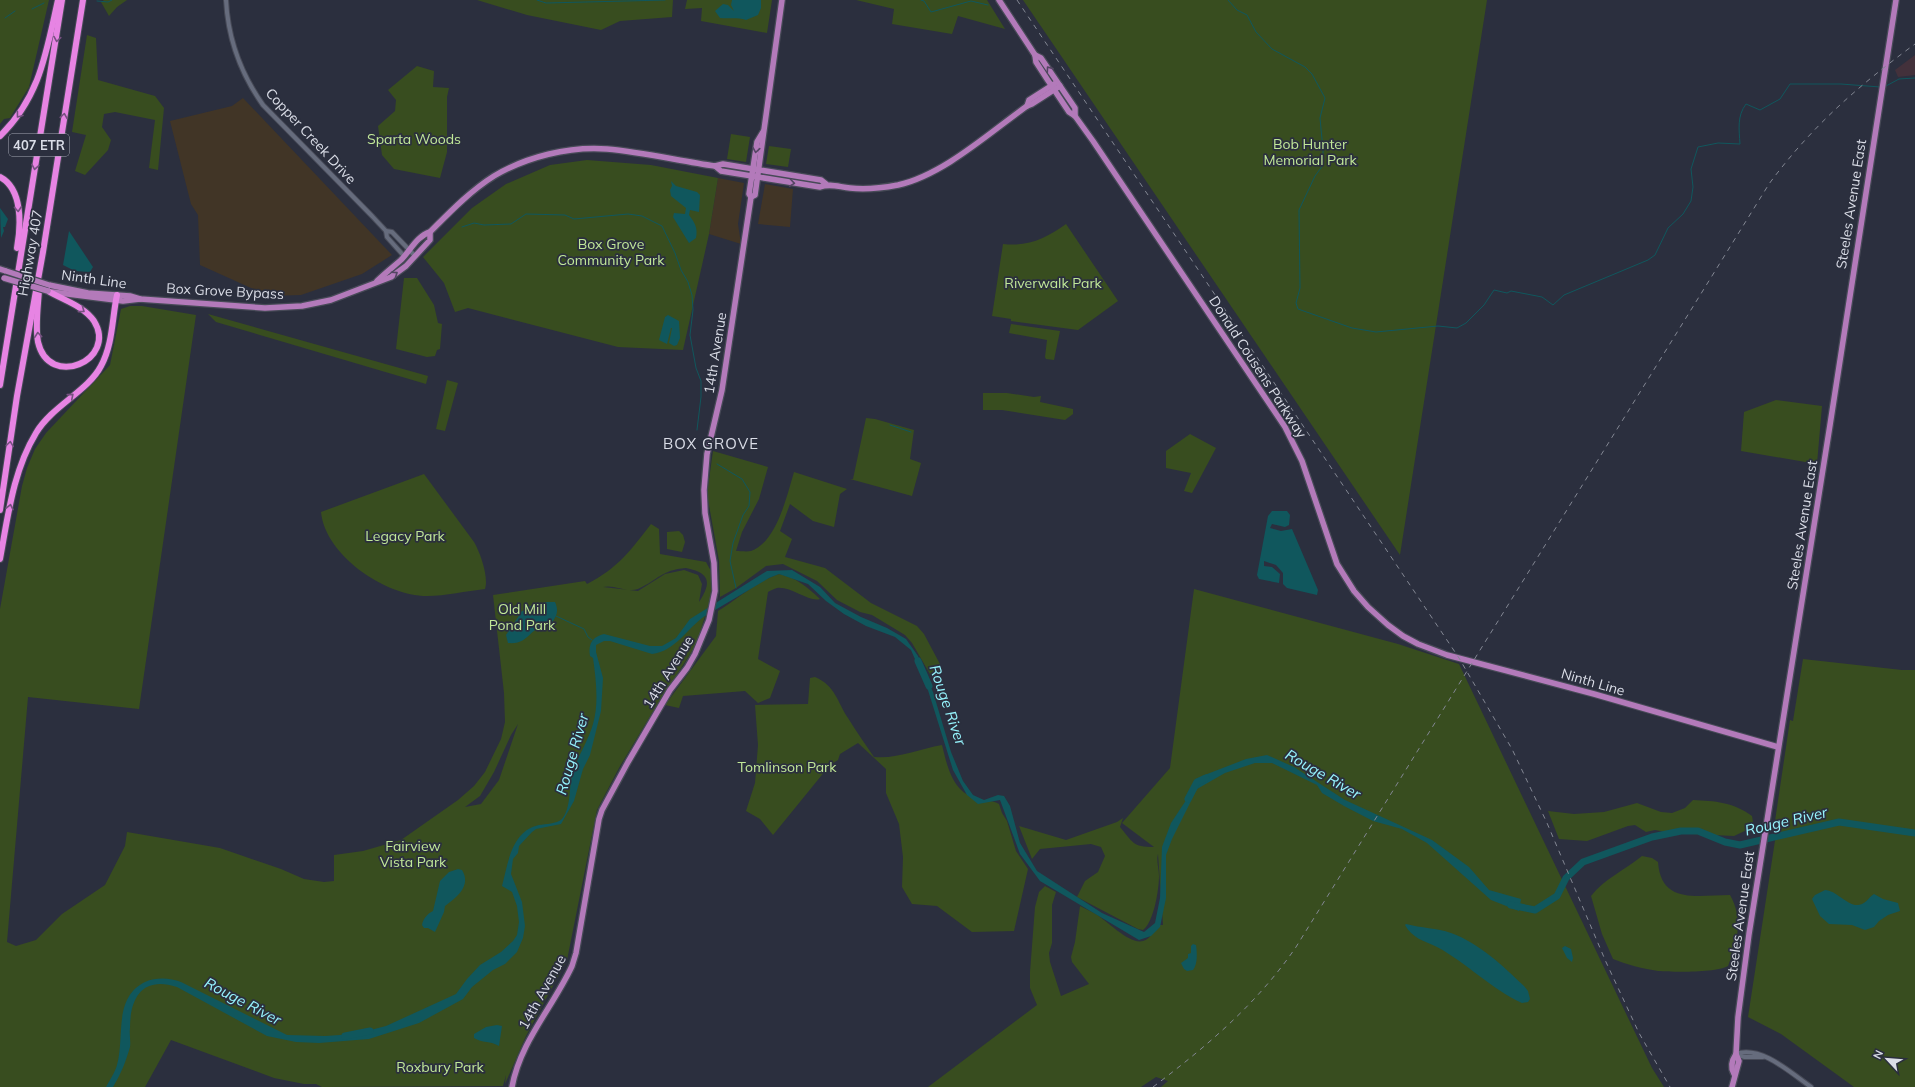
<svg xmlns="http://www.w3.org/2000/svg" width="1915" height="1087" viewBox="0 0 1915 1087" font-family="Mulish,sans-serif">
	<rect width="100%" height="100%" fill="#2b2f3e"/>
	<g fill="#413526">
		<path d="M243,98L392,255L362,274L301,295L269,296L200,265L198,215L191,204L170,121L232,106Z"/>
		<path d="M718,178L744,183L738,224L741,244L709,234Z"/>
		<path d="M765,184L793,189L790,227L758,224Z"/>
	</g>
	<path fill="#43313b" d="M1915,55V75L1898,77L1895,70Z"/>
	<g fill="#384d1f" fill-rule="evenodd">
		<path d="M0,0H49L29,87L10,118L4,119L0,124Z"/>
		<path d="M104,0H127L117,7L109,16L101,2Z"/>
		<path d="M477,0H673L672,17L620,21L601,30L527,15Z"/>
		<path d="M687,0H772L767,33L701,21L702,8L685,9Z"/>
		<path d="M856,0H987L1005,29L958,16L952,34L892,24L894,9Z"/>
		<path d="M1023,0H1487L1400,555L1053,44Z"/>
		<path d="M87,35L96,38L98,80L155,96L164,108L158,170L149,168L155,120L115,112L104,114L102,127L111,140L108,150L85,175L75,171L86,135L72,132Z"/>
		<path d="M417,66L434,71L433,87L449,88L447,97V152L440,178L394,169L382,155L378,126L395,111L396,100L388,90Z"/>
		<path d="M731,134L750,137L746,162L727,159Z"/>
		<path d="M769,146L791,149L788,167L766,164Z"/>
		<path d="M587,160L651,165L718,178L709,234L683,350L618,347L468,308L455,312L444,283L423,257L472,208L506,184L550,165Z"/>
		<path d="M1066,224L1118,301L1078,330L1011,321V319L992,316L1003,244C1029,247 1046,238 1066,224Z"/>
		<path d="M404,278H417L434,305L438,323L442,324L440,349L437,350L435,356L427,357L396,349Z"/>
		<path d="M130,306H142L196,315L139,709L28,697L7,942L16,946L36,940L62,914L105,885L125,846L127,832L220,848L281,869L304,879L324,882L334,881V855L363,851L401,840L458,800L474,786L485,772L501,739L505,722L504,693L493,595L585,581L587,584C618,568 630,551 651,524L659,529L660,554L706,562L712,573V582L710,600L698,639L691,653L655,708L619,768L597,810L567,960L526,1036L505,1084L506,1075L503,1086L322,1087L316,1084H304L274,1078L171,1040L145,1087H0V609L22,486L27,468L35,449L46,433L110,365L121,309ZM686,568C710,573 712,582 699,602L702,584L698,575L684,570L665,574L638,591L603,587C614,584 627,593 638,589C658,580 661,570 686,568ZM518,724L499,780L481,804L465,807L480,796L494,772L511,735Z"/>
		<path d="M208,314L428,376L426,384L216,322Z"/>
		<path d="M1011,324L1060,331L1054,360L1046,359L1045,357L1047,340L1009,333Z"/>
		<path d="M447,380L458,383L445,431L436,429Z"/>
		<path d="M983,393H1007L1034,397L1041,396L1040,402L1073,409V414L1065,420L1002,410H983Z"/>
		<path d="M1776,400L1822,406L1817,464L1741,451L1744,412Z"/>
		<path d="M866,418L875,419L914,430L910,459L921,463L912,496L850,479H853Z"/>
		<path d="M1190,434L1216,448L1192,493L1184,491L1191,473L1166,468V451Z"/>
		<path d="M713,451L768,467L759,499L742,532L736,551C740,551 747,552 751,551C777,542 787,495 794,472L847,489L840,494L834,527L813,521L790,504L780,531L792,539L785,557L825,568L871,603L917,626L924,634L941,666L942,672L934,681L912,643L905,635L872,615L860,612L837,600L817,581L783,564L766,566L736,588L720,597L719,561L707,494Z"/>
		<path d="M424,474L474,542C480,552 489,577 485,589C466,591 446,596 427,596C385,596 325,555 321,512Z"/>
		<path d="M679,531L683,535L685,542L682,552L667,549V532Z"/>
		<path d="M779,574C797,578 806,586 820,599C810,603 791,586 777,588C774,589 771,590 768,592L758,659L780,671L770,698L758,703L745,691L683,696L679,708L665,705L716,636L718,611C736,600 759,580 779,574Z"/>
		<path d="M1194,589L1398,644L1459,664L1652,1068L1664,1087H1161L1168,1081L1156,1077L1141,1087H928L1037,1005L1030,988V972L1035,907L1039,892L1045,886L1056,892L1052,905V943L1049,953L1050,962L1061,996L1089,984L1072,962L1071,957L1075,942L1080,906C1085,909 1091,911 1096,914C1107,921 1130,945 1143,941C1151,939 1153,931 1156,925H1163L1158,854C1156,860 1159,869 1159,876C1159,889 1154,922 1143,930L1138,929L1077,897L1085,881L1098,872L1105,856L1101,847L1091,844L1040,849L1032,859L1019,826L1066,840L1117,822L1123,818L1120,827C1133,842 1132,847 1154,847L1122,823L1170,768Z"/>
		<path d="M1803,659L1902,670H1915V1087H1854L1781,1034L1748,1017L1778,821H1775L1790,720L1793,721Z"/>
		<path d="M815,677C836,686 837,702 848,718C856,731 865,744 874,757C898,759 919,749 942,745C947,765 952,791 975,798C983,801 991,799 999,804L1002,813L1007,821L1016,851L1028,869L1014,931L972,932L937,906L912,904L902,887L903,857L899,824L886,793V769L858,743L840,754L838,760L830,765L773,835L760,819L746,811L755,783L758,745L755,705L808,704L810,678Z"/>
		<path d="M1693,800C1715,801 1733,802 1752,816L1753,822L1749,829L1734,836L1671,833L1655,830L1646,832L1635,825L1628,826L1587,841L1559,839L1548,811L1574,814L1604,812L1637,803L1661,812L1672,813L1685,808Z"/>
		<path d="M1642,856L1652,858L1658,862C1661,905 1698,895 1730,895C1743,917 1738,944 1728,966C1716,973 1673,972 1658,971C1644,969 1625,964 1613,959L1602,934L1591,896C1604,879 1625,870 1642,856Z"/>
	</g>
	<g fill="#10575d">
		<path d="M732,0H761V8L758,15L746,20C737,17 729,19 720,18L715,11L723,4L728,5L734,11L731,5Z"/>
		<path d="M671,181L676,186L697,192L700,195L699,212L690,210L689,215C695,223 698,228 696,238L689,243L673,217L674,213L685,214L686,208L671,196L670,190L672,186Z"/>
		<path d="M0,208L8,219L5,227H3L4,231L1,238Z"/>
		<path d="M69,231L93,267L90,272L75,271L63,265Z"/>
		<path d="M668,315L679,321L680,338L677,345L674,346L669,343L672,328H671L667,344L659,340L665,317Z"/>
		<path d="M1272,511H1287L1290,515L1289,525L1285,527L1272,524L1270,528L1281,531L1292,529L1318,590L1317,595L1287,588L1283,584V573L1276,565L1264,561V566L1272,567L1280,574L1279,583L1259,579L1257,575L1268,516Z"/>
		<path d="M792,570L820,587L835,603L861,617L887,628L906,639L918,656L922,668L933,692L951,752L963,781L973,795L984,800L998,795L1004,796L1010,806L1020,843L1037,871L1102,913L1144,932L1155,923L1160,898L1162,847L1171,823L1202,776L1246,759L1267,755L1294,767L1345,800L1432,840L1469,867L1489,890L1521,899L1519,911L1491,900L1427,843L1402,829L1373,821L1344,806L1322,793L1317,785L1272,763H1255L1225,773L1197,789L1172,839L1166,855V898L1160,927L1151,936L1139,940L1040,881L1020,854L1000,800L978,804L967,795L953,770L927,687L911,650L895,637L866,626L844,614L826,601L808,584L779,574L769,578L705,616C687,628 676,651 652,654L610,641H604L596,645V652L603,678L601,711L590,755L583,769L574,801L561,824L536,829L532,832L519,846L518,853L513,859L511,874L522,902L525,926L523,938L517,952L505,964L493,970L472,987L463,999L419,1023L369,1039L319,1043L296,1042L267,1036L177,987C143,976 130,997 130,1028C129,1034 131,1041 130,1047C126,1061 121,1074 113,1087H106C110,1080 115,1072 117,1065C125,1036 113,998 145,982C157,977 170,978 181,982L287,1035L325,1036L355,1034L386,1026L456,994L467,979L480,965L501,952L513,941L517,935L519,922L517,906L512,892L502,886C508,864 511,831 539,825C546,824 556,824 562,819C571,808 569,788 572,775C577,757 588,742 593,724C599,704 596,679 593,658L590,656C588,644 592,637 604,634L650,646H662L676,638L690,619L767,571Z"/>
		<path d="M547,602H555C559,611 557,616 551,624C528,626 531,645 508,643L506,635L522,611L526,610L530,606Z"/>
		<path d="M458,869L462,870C472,886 456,898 445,906L444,912L435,932L428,928H424L422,925C423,919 427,914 433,911L440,881L449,872Z"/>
		<path d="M1825,890C1837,890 1850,910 1862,904C1867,902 1869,897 1874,894L1883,899L1898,903L1900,911L1888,915L1879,921L1874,927L1865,930L1852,925L1829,924L1820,916L1812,899L1815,895Z"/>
		<path d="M1406,924C1421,928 1437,928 1451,933C1479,943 1503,966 1524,986L1528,991L1530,999L1528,1002L1522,1003C1491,989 1467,963 1437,947C1424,941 1412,938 1405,925Z"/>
		<path d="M1193,944L1196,945C1197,952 1198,964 1193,970L1187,971L1184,969L1181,963L1188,958V954L1191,953V946Z"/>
		<path d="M1565,946L1571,949L1573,958L1572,962L1567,958L1562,948Z"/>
		<path d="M497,1025L502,1026L499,1046C491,1041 482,1043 474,1038V1034L486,1027Z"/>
	</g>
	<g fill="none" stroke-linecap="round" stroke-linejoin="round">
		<g stroke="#10575d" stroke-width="1">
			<path d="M537,0L546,3L665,0"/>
			<path d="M921,0L924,1L931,12L971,1L988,5"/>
			<path d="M1228,0L1237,10L1247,15L1256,32L1272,49L1305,67L1312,74L1325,98L1320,118L1323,150V165L1315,176L1299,210L1300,288L1296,303L1298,309L1352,328L1376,332L1438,326L1457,328L1466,323L1484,305L1494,290L1507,293L1511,291L1542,297L1553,305L1564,295L1648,260L1655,255L1668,228L1683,214L1691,201L1693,187L1691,169L1698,147L1718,143L1740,144C1739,129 1737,116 1746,104L1760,110L1780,99L1790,84H1841L1880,87"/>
			<path d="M97,1L108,2L112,0"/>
			<path d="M32,9L44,3"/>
			<path d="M5,18L15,11"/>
			<path d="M1886,86L1899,79L1915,78"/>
			<path d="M462,227L474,223L484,225L511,224L526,214L565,215L574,219L628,214L642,216L662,226L675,253L681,270L688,282L692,295L693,310L690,335L696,368L701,381V397L697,430"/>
			<path d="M890,425L911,432"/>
			<path d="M717,464L742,479L750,492L749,506L743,515L733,543L730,561L736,588"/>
			<path d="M556,616L584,629L588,637L592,640"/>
		</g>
		<g stroke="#10575d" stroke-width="7">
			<path d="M918,661L929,686"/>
			<path d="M1188,799L1197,782L1206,778"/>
			<path d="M1511,905L1535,910L1557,896L1566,878L1583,862L1652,837L1681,831H1698L1725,842L1740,845L1839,822L1915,833"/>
			<path d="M345,1036L370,1031"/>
		</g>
		<defs>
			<g id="minor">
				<path d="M226,0C228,39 241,74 263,105L372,216L386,231L392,232L415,256"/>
				<path d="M386,231L387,237L404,256"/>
				<path d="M1736,1054C1761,1045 1791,1073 1811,1087"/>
				<path d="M1736,1054L1744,1057H1763"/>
			</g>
			<g id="major">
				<path d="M999,0L1035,55L1041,58L1075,108V116"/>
				<path d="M1035,55L1036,62L1047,79L1069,112L1075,116L1093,141L1285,427L1302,461L1337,564L1354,591L1368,607L1388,625L1403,636L1418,644L1447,655L1594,694L1778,747"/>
				<path d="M1027,106L1029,100L1054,84"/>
				<path d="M715,166L721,171L820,187C830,183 839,187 850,188C865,190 882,188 898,185C943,175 989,133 1027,106L1032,104L1060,86"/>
				<path d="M751,197L755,195L782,0"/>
				<path d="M0,269L6,271"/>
				<path d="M377,281C385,273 393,267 401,260C410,251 417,236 430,232C449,213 470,191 494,176C526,157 569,146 607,149C642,152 680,161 715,166L723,164L821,180L826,184"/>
				<path d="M49,285L88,293L130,296L140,299L265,308L302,306L331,300L391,277L406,266L430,240V232"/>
				<path d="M52,292L123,301L140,299"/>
				<path d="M1734,1074C1730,1067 1732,1060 1736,1054"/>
				<path d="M512,1087C520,1042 553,1007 572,966L576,953L599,819L602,810L628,762L670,690L687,668L695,654L709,620L715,591L714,563L705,513L704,490L707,454L722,390L751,197L749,194L757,142L763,132"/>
				<path d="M1732,1087L1739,1061L1736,1054L1738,1017L1749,934L1830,425L1896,0"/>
			</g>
			<g id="highway">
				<path d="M0,136C40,97 46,53 58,0"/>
				<path d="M0,177C23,189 21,226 17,248"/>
				<path d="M39,290C38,307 35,325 38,342C49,390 118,360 94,321C84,306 63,300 48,291"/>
				<path d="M0,385L62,0"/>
				<path d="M0,510L17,396L43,252L83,0"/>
				<path d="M0,559C8,516 13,471 36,433C52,406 88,391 101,366C113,344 112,318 117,295"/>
			</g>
		</defs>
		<use href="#minor" stroke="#474a57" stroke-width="6"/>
		<use href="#major" stroke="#474a57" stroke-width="8"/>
		<use href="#highway" stroke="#474a57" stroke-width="8"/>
		<use href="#minor" stroke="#666c7d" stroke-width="4"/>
		<use href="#major" stroke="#b37aba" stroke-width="5.5"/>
		<use href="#highway" stroke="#e784e3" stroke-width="6"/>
		<g stroke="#838793" stroke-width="1" stroke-dasharray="5 5" stroke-linecap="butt">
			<path d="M1017,0L1459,658L1512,749L1547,823L1606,962L1639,1033L1670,1087"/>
			<path d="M1153,1087C1207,1046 1257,1004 1296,947L1769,184C1811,127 1858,86 1915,44"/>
		</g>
		<defs>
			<g id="major-bridge">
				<path d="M6,271L49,285"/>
				<path d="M4,278L48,291"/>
			</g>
		</defs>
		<use href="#major-bridge" stroke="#474a57" stroke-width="8" stroke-linecap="butt"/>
		<use href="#major-bridge" stroke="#b37aba" stroke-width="5.5"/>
	</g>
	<defs><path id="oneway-chevron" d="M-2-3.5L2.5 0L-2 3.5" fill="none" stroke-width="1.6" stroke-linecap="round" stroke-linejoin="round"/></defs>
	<g stroke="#765180">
		<use href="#oneway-chevron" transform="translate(57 39) rotate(99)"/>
		<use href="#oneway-chevron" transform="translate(19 115) rotate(127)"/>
		<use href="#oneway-chevron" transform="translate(64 116) rotate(-81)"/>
		<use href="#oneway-chevron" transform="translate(35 167) rotate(100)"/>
		<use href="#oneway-chevron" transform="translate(18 209) rotate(86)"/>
		<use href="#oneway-chevron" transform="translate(82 310) rotate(36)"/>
		<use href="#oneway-chevron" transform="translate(38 335) rotate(-96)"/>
		<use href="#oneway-chevron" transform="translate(71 396) rotate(-40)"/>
		<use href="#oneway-chevron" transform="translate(10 444) rotate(-82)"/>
		<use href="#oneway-chevron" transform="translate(10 507) rotate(-78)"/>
	</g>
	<g stroke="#544663">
		<use href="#oneway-chevron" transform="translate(1049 69) rotate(-125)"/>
		<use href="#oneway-chevron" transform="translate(756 150) rotate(99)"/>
		<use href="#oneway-chevron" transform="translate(792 183) rotate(8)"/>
		<use href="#oneway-chevron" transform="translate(395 274) rotate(-34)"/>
	</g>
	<g text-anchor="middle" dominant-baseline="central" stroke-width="3.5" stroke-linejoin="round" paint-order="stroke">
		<rect fill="#2b2f3e" stroke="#a6a9b4" stroke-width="1" x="9" y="134" width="60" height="22" rx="3"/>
		<g font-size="13" font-weight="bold" fill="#dadde7">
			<text x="39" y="145">407 ETR</text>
		</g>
		<g font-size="14" fill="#dadde7" stroke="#2b2f3e">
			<text transform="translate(311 136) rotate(47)">Copper Creek Drive</text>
			<text transform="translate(1851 204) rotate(-81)">Steeles Avenue East</text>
			<text transform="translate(30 253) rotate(-80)">Highway 407</text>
			<text transform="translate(94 279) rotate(8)">Ninth Line</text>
			<text transform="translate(225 291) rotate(3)">Box Grove Bypass</text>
			<text transform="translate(715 353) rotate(-81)">14th Avenue</text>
			<text transform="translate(1258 367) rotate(57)">Donald Cousens Parkway</text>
			<text transform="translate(1802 525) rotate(-81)">Steeles Avenue East</text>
			<text transform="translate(668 672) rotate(-58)">14th Avenue</text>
			<text transform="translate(1593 682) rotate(16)">Ninth Line</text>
			<text transform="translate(1740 916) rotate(-82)">Steeles Avenue East</text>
			<text transform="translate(542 992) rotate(-61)">14th Avenue</text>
		</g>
		<g font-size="14" fill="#c1e898" stroke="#2b2f3e">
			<text x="414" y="139">Sparta Woods</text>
			<text x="1310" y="144">Bob Hunter<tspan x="1310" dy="16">Memorial Park</tspan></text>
			<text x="611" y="244">Box Grove<tspan x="611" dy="16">Community Park</tspan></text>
			<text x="1053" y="283">Riverwalk Park</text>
			<text x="405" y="536">Legacy Park</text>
			<text x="522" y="609">Old Mill<tspan x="522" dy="16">Pond Park</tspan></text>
			<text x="787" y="767">Tomlinson Park</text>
			<text x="413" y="846">Fairview<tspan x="413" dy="16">Vista Park</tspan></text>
			<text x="440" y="1067">Roxbury Park</text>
		</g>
		<g font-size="15" letter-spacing="1" fill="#dadde7" stroke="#2b2f3e">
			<text x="711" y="443">BOX GROVE</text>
		</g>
		<g font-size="15" font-style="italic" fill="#96f4fd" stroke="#2b2f3e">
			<text transform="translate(948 705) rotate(71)">Rouge River</text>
			<text transform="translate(572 754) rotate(-74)">Rouge River</text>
			<text transform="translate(1323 774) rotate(30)">Rouge River</text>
			<text transform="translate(1786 821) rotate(-13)">Rouge River</text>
			<text transform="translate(243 1001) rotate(28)">Rouge River</text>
		</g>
	</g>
	<g transform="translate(1887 1059) rotate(296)" stroke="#2b2f3e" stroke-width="3" paint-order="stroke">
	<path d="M0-3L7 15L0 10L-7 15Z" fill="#dadde7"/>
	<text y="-6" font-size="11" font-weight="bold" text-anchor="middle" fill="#dadde7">N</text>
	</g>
</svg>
